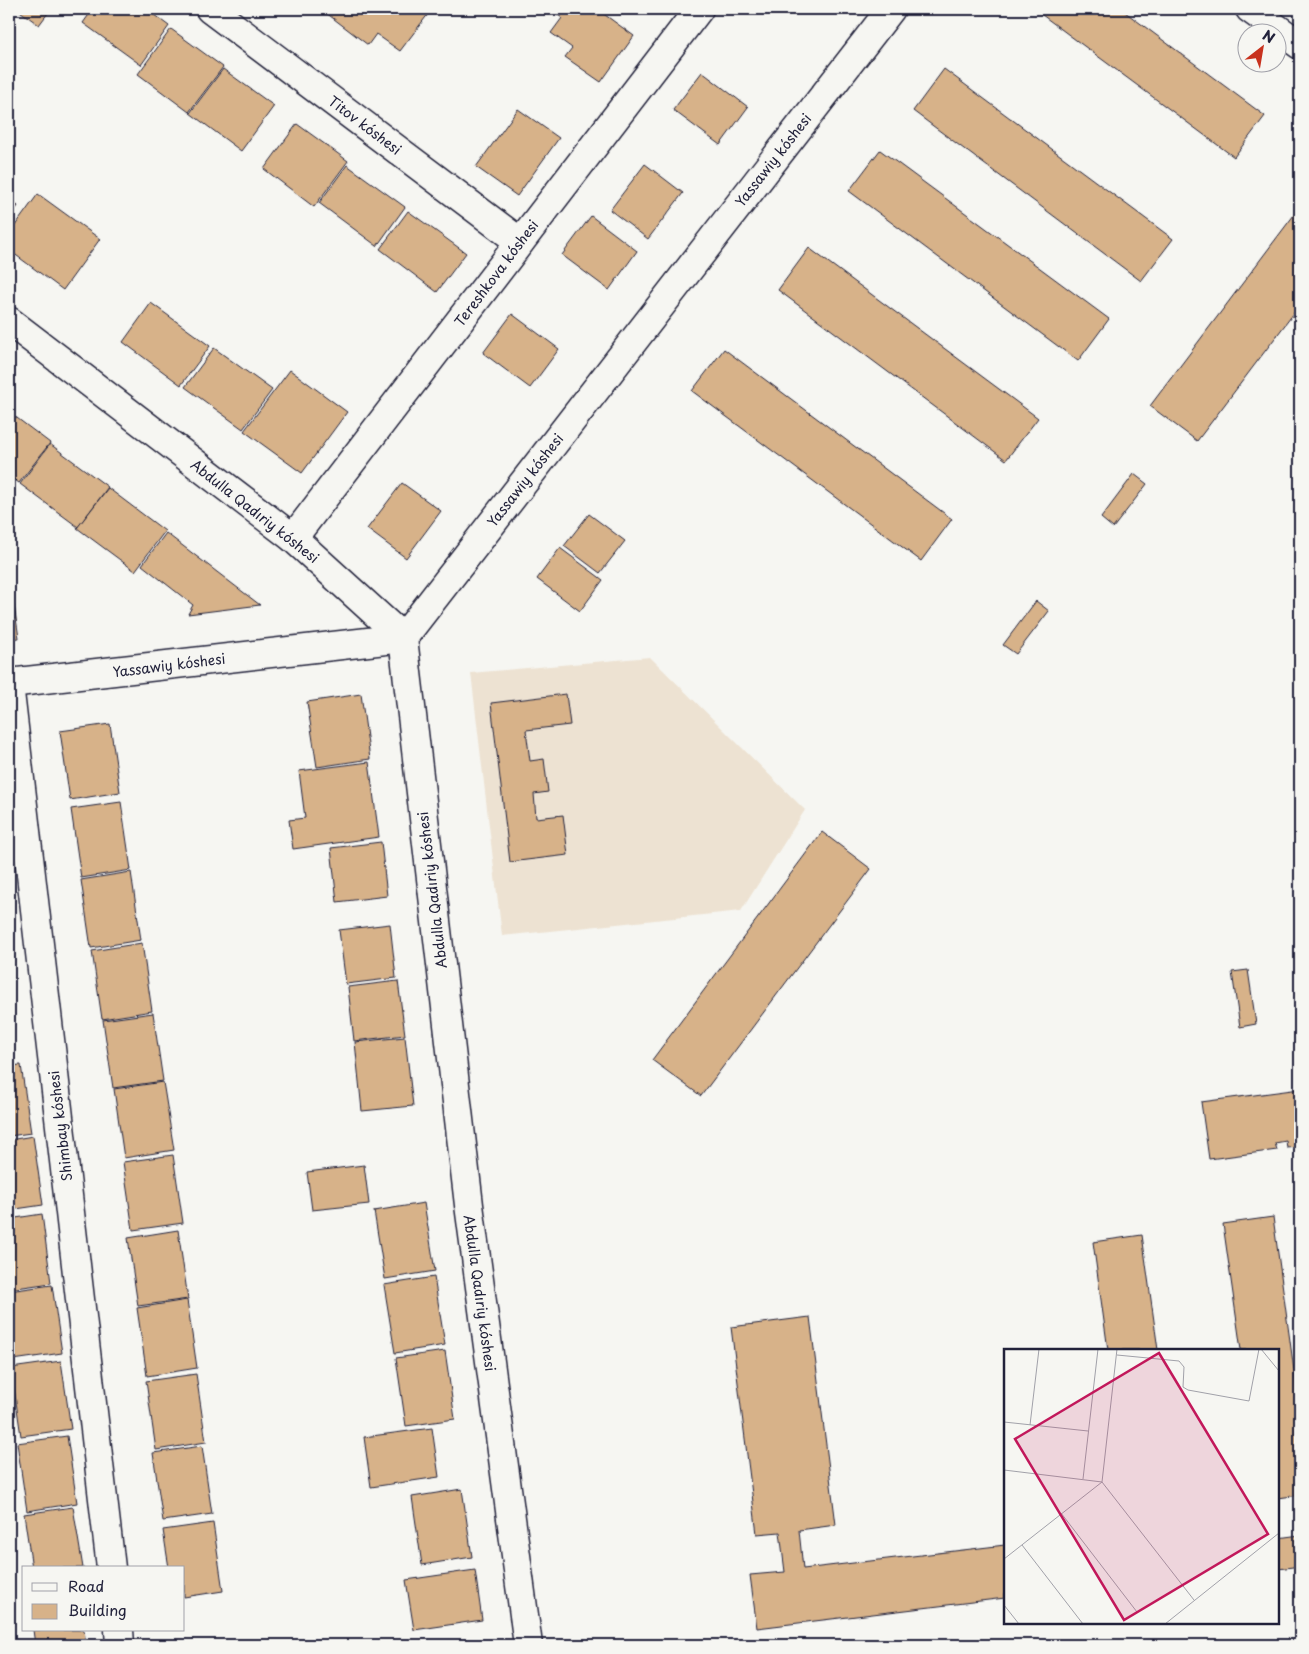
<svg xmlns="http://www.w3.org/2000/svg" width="1309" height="1654" viewBox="0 0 1309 1654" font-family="'Playpen Sans',sans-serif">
	<rect width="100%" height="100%" fill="#f6f6f2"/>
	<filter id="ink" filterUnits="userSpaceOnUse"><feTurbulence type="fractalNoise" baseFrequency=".02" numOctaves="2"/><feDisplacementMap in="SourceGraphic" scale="10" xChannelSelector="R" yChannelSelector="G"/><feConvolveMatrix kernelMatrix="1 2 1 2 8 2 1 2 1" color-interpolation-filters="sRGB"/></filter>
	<g filter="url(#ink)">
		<path fill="#ede2d2" d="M650,657L805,810L741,911L502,936L471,673Z"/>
		<g fill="#d7b289" stroke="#22223b">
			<path d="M17,9H51L39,25Z"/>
			<path d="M93,9H146L169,26L141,65L83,23Z"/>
			<path d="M321,9H432L400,51L376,34L368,45Z"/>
			<path d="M556,9H603L601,12L634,36L601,82L565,57L572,48L551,33L562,18L554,12Z"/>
			<path d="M1034,9H1121L1265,116L1234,157Z"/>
			<path d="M171,29L223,67L189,112L138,74Z"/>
			<path d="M223,69L274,106L241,151L190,113Z"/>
			<path d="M944,69L1173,239L1141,281L913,111Z"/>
			<path d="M702,72L748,107L720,145L673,110Z"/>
			<path d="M518,109L559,138L517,196L476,167Z"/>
			<path d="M297,124L348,161L314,207L264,169Z"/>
			<path d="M880,150L1109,319L1078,361L849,191Z"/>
			<path d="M645,164L683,193L648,239L610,210Z"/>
			<path d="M347,165L405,207L377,246L319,203Z"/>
			<path d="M38,194L100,239L63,290L9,250V234Z"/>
			<path d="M9,199L18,206L9,218Z"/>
			<path d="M1300,207V305L1197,441L1150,406Z"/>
			<path d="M408,211L466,253L437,292L380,249Z"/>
			<path d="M591,216L637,251L609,290L562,255Z"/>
			<path d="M809,248L1038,418L1006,460L778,290Z"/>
			<path d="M151,303L210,346L181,385L123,342Z"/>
			<path d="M512,314L559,349L530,388L483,353Z"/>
			<path d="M214,348L272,390L243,429L185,387Z"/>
			<path d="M724,349L952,519L921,561L692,391Z"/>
			<path d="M290,370L347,412L302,473L244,431Z"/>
			<path d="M9,412L50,443L19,483L9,476Z"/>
			<path d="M50,444L108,487L78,527L20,484Z"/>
			<path d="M1134,474L1147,484L1113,528L1101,518Z"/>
			<path d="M402,483L441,511L406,558L367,529Z"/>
			<path d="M108,488L165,531L135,571L77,528Z"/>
			<path d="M589,514L625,541L600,573L564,546Z"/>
			<path d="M166,533L260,605L188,614L193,605L142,565Z"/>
			<path d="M560,548L603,580L580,611L537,579Z"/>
			<path d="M1036,601L1049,611L1016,654L1003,645Z"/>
			<path d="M14,605L19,638L9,639V606Z"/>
			<path d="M361,694L370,759L317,767L307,702Z"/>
			<path d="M566,694L570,725L526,730L530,761L544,759L548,792L534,794L536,818L563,815L568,855L510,862L491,703Z"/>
			<path d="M110,724L120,792L70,800L60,731Z"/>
			<path d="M369,762L379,837L293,849L289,820L305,818L299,771Z"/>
			<path d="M121,802L131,870L81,878L71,809Z"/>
			<path d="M822,832L871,869L701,1096L652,1060Z"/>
			<path d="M381,842L387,896L337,902L331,848Z"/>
			<path d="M131,872L141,940L91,948L81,880Z"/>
			<path d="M390,924L396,978L346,984L339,930Z"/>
			<path d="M142,943L152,1011L102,1019L92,951Z"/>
			<path d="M1248,970L1256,1024L1240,1027L1232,972Z"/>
			<path d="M398,981L405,1035L354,1041L348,987Z"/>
			<path d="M153,1013L163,1081L113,1088L103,1020Z"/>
			<path d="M405,1037L413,1106L362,1111L355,1042Z"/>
			<path d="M21,1065L31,1133L9,1136V1066Z"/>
			<path d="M163,1082L174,1150L124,1158L114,1089Z"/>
			<path d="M1300,1089V1147L1287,1148L1286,1141L1275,1143L1277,1150L1209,1159L1201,1102Z"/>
			<path d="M33,1136L43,1205L9,1210V1140Z"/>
			<path d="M173,1155L183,1223L133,1230L123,1162Z"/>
			<path d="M364,1165L369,1204L312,1210L307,1172Z"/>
			<path d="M424,1203L435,1271L385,1279L374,1211Z"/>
			<path d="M42,1214L51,1283L9,1289V1219Z"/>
			<path d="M1273,1217L1300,1414V1495L1278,1498V1350H1241L1223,1224Z"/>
			<path d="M178,1230L188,1299L138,1306L128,1238Z"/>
			<path d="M1142,1235L1158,1350H1108L1093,1242Z"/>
			<path d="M434,1277L445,1345L395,1353L384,1285Z"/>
			<path d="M52,1285L62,1353L13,1360L9,1335V1291Z"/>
			<path d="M187,1300L197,1368L147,1376L137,1308Z"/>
			<path d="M810,1317L836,1525L799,1530L803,1569L1005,1545V1598L757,1628L750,1575L785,1572L780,1532L757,1534L731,1327Z"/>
			<path d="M445,1351L455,1419L406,1426L396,1358Z"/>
			<path d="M61,1361L71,1429L21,1436L11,1368Z"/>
			<path d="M196,1374L206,1442L156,1450L146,1381Z"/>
			<path d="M432,1428L439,1477L371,1487L364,1437Z"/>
			<path d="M67,1436L77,1503L27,1511L17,1443Z"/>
			<path d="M202,1446L212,1514L163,1521L153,1453Z"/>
			<path d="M462,1489L472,1557L422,1565L412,1497Z"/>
			<path d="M73,1507L83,1568H32L24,1514Z"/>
			<path d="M213,1523L223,1591L184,1597V1568H169L163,1530Z"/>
			<path d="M1300,1535V1566L1278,1569V1538Z"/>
			<path d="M475,1570L482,1620L414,1630L406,1580Z"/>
			<path d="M33,1630H84L86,1645H35Z"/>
		</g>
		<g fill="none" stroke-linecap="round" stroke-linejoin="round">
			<defs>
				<g id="minor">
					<path d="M210,9L520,242"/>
					<path d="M1250,9L1300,45"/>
					<path d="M9,321L293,538L403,638L469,1205L528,1645"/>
					<path d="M293,538L699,9"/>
					<path d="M9,683L403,638L891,9"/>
					<path d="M9,684L111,1568"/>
					<path d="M119,1630L120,1645"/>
				</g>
			</defs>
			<use href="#minor" stroke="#22223b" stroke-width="31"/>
			<use href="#minor" stroke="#f6f6f2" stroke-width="28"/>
		</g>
	</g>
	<g text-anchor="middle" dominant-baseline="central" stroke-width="4" stroke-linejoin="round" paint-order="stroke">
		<g font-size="14" fill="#22223b" stroke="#f6f6f2">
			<text transform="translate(365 125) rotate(37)">Titov kóshesi</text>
			<text transform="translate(773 160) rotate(-52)">Yassawiy kóshesi</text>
			<text transform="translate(496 273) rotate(-53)">Tereshkova kóshesi</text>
			<text transform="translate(525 480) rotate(-52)">Yassawiy kóshesi</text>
			<text transform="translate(255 511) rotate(38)">Abdulla Qadıriy kóshesi</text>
			<text transform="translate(169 665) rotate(-7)">Yassawiy kóshesi</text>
			<text transform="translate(432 890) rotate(-97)">Abdulla Qadıriy kóshesi</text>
			<text transform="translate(60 1126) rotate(-97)">Shimbay kóshesi</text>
			<text transform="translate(480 1293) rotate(82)">Abdulla Qadıriy kóshesi</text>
		</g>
	</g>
	<g transform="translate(1004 1349)">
		<rect width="275" height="275" fill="#f6f6f2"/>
		<path fill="none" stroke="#a1a1a9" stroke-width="1" d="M257,0L275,22M113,6L175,12L180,18L179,38L184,41L245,52L255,0M0,73L84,82M26,76L35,0M0,121L98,133L190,251M79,130L94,0M57,164L133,263M18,196L79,275M0,210L98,133L113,0M0,256L15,275M161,275L275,184"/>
		<path fill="#c2185b" fill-opacity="0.15" stroke="#c2185b" stroke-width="2.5" d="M155,4L264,185L120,271L11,90Z"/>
		<rect width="275" height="275" fill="none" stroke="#22223b" stroke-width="2.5"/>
	</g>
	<rect width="1309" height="1654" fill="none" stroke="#f6f6f2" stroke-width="30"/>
	<rect x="15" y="15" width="1279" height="1624" fill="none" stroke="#22223b" stroke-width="2" filter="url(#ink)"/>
	<rect x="22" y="1566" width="162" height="65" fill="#f6f6f2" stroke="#a1a1a9"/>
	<rect x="32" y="1583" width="25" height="8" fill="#f6f6f2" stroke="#a1a1a9"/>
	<text x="68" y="1592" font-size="15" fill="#22223b">Road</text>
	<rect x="32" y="1604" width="25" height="15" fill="#d7b289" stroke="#a1a1a9"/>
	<text x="68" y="1616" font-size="15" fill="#22223b">Building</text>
	<g transform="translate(1262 48) rotate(31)"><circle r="24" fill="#f6f6f2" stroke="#a1a1a9"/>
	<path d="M0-4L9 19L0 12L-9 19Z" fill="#c8321e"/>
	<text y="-8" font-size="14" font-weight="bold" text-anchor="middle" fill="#22223b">N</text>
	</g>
</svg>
